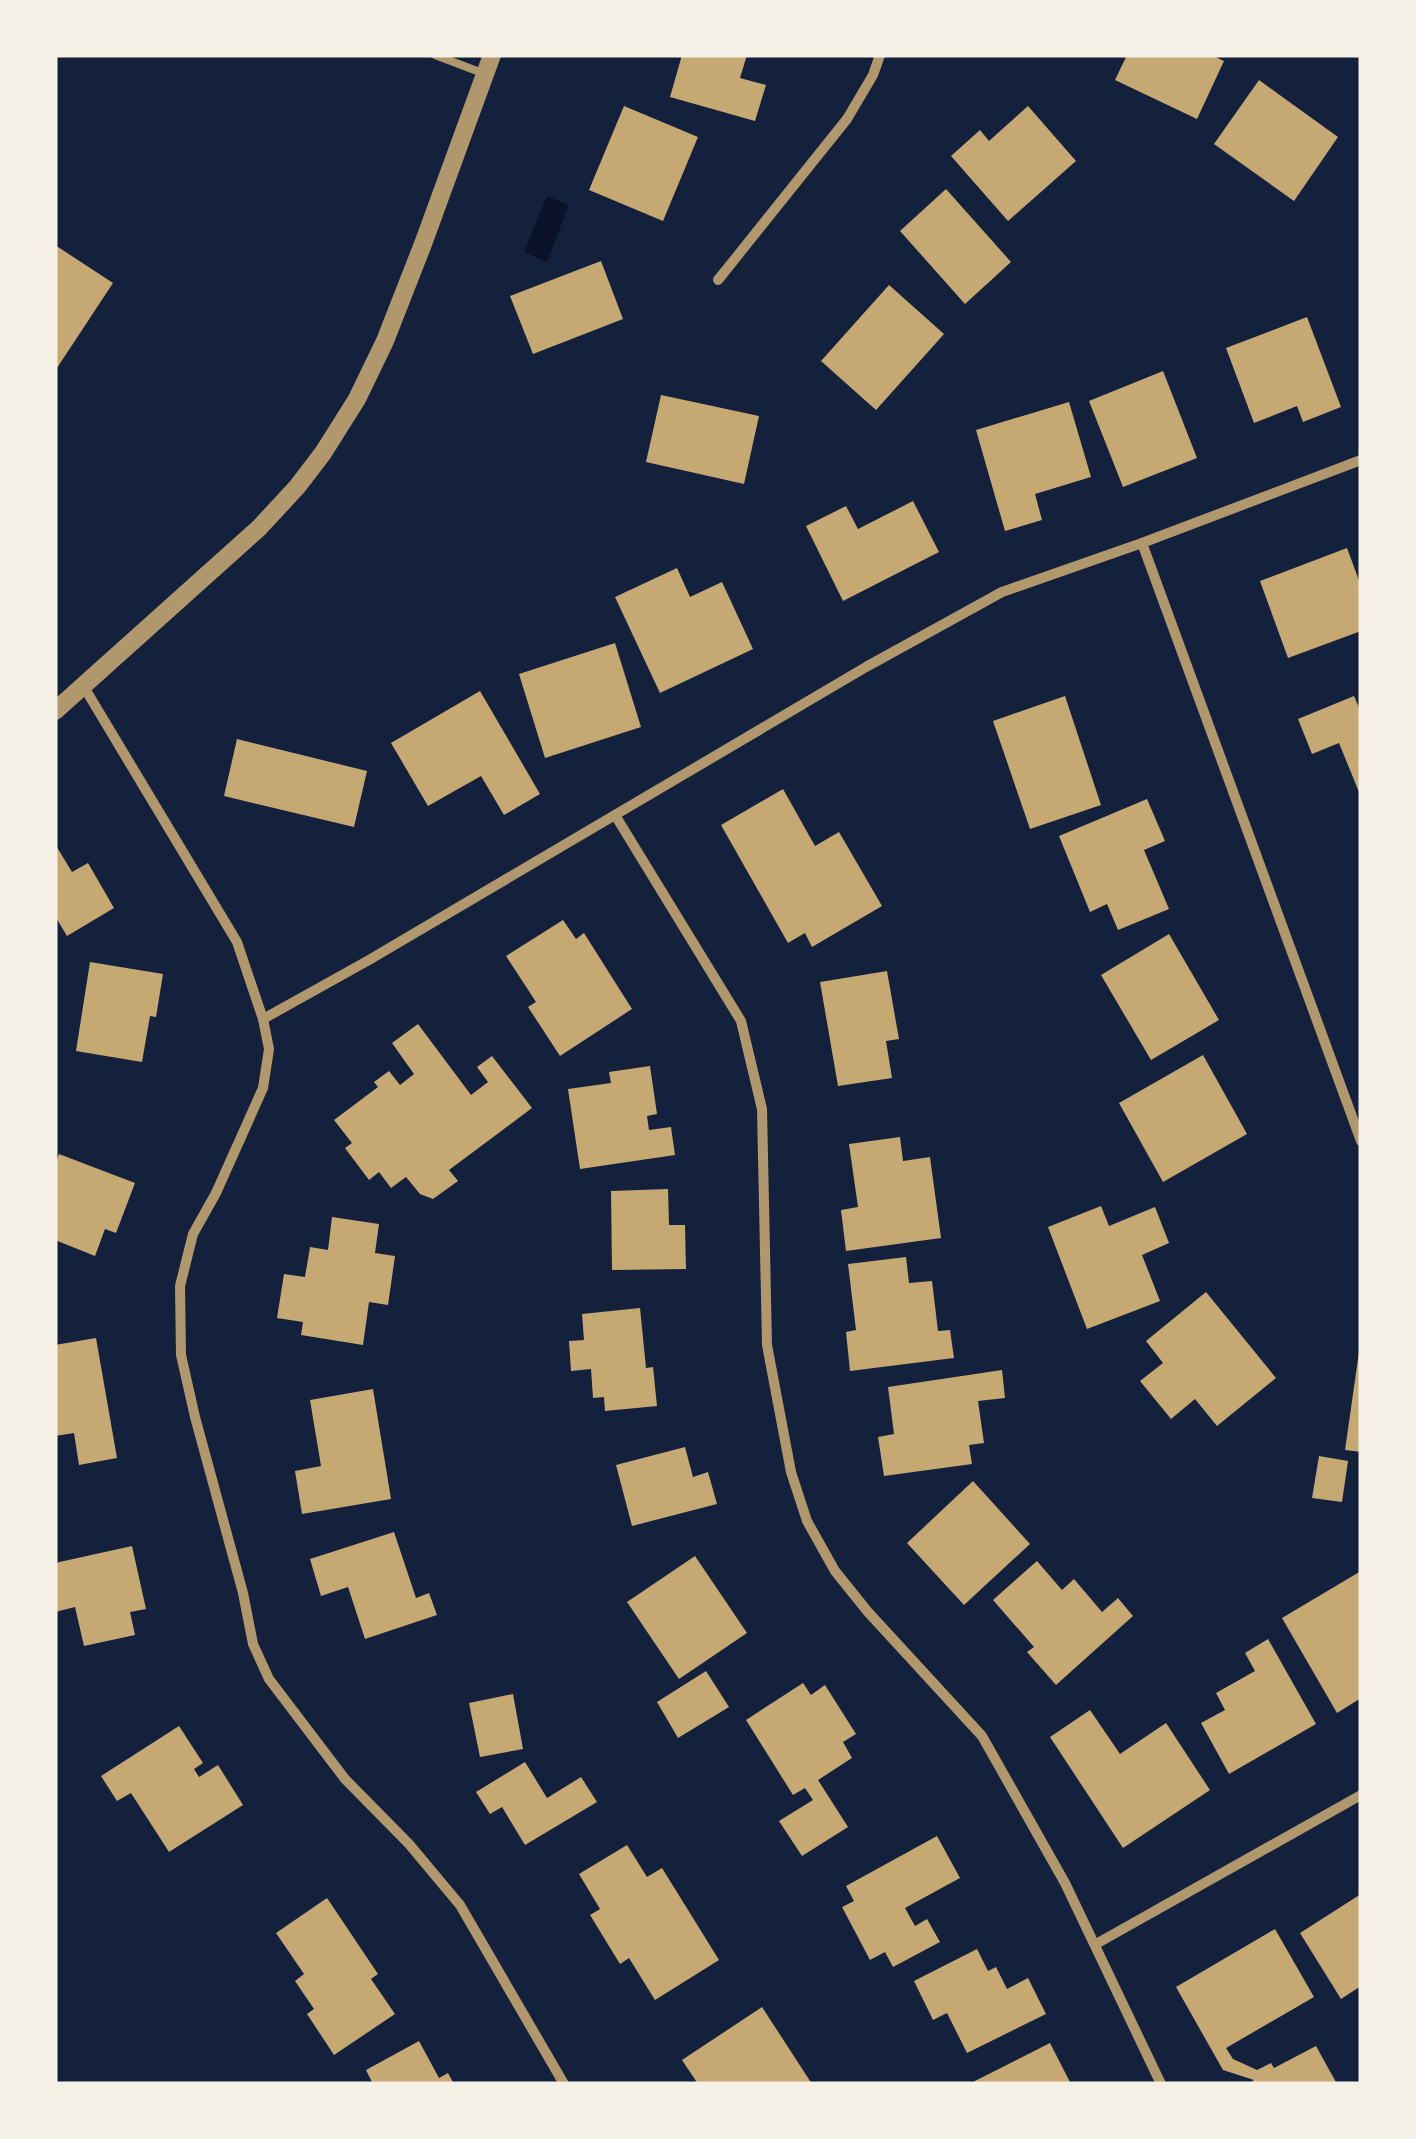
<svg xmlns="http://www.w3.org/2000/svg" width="1416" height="2139" viewBox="0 0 1416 2139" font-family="'Archivo Narrow',sans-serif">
	<rect width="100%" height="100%" fill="#14213d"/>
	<path fill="#0b132b" d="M547,196L569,205L547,262L524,252Z"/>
	<g fill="#c6a872">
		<path d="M682,55H747L740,78L766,85L755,121L670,97Z"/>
		<path d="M1127,55H1211L1224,61L1197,119L1115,80Z"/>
		<path d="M1259,80L1338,137L1294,201L1214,144Z"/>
		<path d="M624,106L698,137L663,221L589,190Z"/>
		<path d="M1028,106L1076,161L1008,221L951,156L980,130L989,141Z"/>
		<path d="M946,189L1011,262L965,304L900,231Z"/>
		<path d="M55,245L113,283L55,371Z"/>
		<path d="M601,261L623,319L533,354L510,296Z"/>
		<path d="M889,285L944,334L876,410L821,361Z"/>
		<path d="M1307,317L1341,407L1303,422L1297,406L1254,423L1226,348Z"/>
		<path d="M1163,371L1197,458L1123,487L1089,401Z"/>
		<path d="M661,395L759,416L744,484L646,462Z"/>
		<path d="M1069,402L1091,477L1035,494L1042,520L1005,531L976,430Z"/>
		<path d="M913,501L939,552L843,601L806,526L846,506L858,529Z"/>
		<path d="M1347,548L1361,586V631L1288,658L1260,581Z"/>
		<path d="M677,568L690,597L722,582L753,649L660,693L615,597Z"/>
		<path d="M615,643L641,727L545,758L519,674Z"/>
		<path d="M480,691L540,794L504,815L481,776L428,806L391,743Z"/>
		<path d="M1065,696L1101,805L1030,829L993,721Z"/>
		<path d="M1354,696L1361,712V797L1339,743L1312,754L1298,719Z"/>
		<path d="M237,739L367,771L354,827L224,796Z"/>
		<path d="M783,789L815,846L839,832L882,906L812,947L805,933L788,943L721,825Z"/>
		<path d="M1147,799L1165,841L1144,850L1169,909L1118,930L1107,904L1090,912L1059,836Z"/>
		<path d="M55,844L72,872L88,863L114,908L67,936L55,916Z"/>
		<path d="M563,920L576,939L584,933L632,1009L560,1056L528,1007L536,1002L506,956Z"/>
		<path d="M1169,934L1219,1020L1151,1060L1101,975Z"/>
		<path d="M90,962L163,974L156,1017L150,1016L142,1062L76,1051Z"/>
		<path d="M887,971L899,1039L886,1041L892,1078L838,1086L820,982Z"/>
		<path d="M418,1024L471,1095L488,1082L477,1067L492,1056L532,1108L449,1170L458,1181L433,1199L420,1194L406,1177L391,1188L379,1172L369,1180L345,1148L352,1143L334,1120L378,1087L374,1082L389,1071L400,1085L414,1074L392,1043Z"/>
		<path d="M1203,1055L1247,1134L1163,1182L1119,1103Z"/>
		<path d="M650,1066L657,1114L647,1116L649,1130L671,1127L675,1155L580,1169L568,1089L611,1083L609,1072Z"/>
		<path d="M900,1137L903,1161L930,1157L941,1238L846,1251L841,1210L858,1207L849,1144Z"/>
		<path d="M59,1154L135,1183L116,1233L105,1229L95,1256L55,1240V1165Z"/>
		<path d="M668,1189L669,1225H685L686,1269L612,1270L611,1191Z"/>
		<path d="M1101,1206L1109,1226L1155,1207L1169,1243L1142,1255L1160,1301L1087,1329L1048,1227Z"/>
		<path d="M332,1217L379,1224L375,1253L395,1256L388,1305L369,1302L363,1345L301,1335L303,1322L277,1318L284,1274L305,1277L310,1247L328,1250Z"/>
		<path d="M906,1257L909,1283L932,1281L938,1331L950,1330L954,1358L850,1371L846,1332L856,1330L848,1264Z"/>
		<path d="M1206,1292L1276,1378L1217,1426L1195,1399L1171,1419L1140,1381L1163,1363L1146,1341Z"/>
		<path d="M640,1308L646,1368L653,1367L657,1406L605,1411L604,1397L593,1398L591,1369L571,1371L569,1341L584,1340L582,1314Z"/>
		<path d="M96,1338L117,1458L79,1465L74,1433L55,1436V1345Z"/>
		<path d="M1359,1352H1361V1452L1345,1450Z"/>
		<path d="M1002,1370L1005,1398L978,1401L984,1443L969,1445L972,1464L884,1476L878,1437L894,1434L888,1387Z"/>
		<path d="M373,1389L391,1499L302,1514L295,1471L321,1466L310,1400Z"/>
		<path d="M685,1447L693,1477L708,1472L717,1504L632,1526L616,1465Z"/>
		<path d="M1319,1456L1348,1461L1342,1502L1312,1498Z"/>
		<path d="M973,1481L1030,1544L964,1605L907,1543Z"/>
		<path d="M394,1532L416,1598L429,1593L437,1615L365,1639L348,1587L321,1596L310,1559Z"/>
		<path d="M132,1546L146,1609L130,1612L135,1635L84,1646L75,1607L55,1612V1563Z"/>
		<path d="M695,1556L747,1633L679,1679L627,1602Z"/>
		<path d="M1037,1561L1062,1590L1074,1579L1102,1612L1118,1598L1133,1616L1056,1685L1027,1652L1034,1647L993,1600Z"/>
		<path d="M1361,1571V1698L1337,1713L1282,1618Z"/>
		<path d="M1268,1639L1316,1724L1229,1774L1201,1723L1225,1710L1216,1693L1255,1671L1245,1653Z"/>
		<path d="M706,1671L729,1707L678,1738L657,1702Z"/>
		<path d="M803,1683L811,1695L825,1685L856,1734L843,1742L852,1758L818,1780L848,1827L802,1856L779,1821L813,1800L805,1788L793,1795L746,1720Z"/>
		<path d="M513,1694L523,1749L480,1757L469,1703Z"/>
		<path d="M1090,1710L1120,1754L1166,1723L1210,1790L1123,1848L1050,1737Z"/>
		<path d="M179,1726L203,1763L194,1769L199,1777L218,1765L243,1805L169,1852L131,1793L117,1801L101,1776Z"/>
		<path d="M525,1762L547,1798L581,1777L597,1802L525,1845L502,1807L490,1814L476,1792Z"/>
		<path d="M937,1836L960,1878L905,1908L915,1926L927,1919L940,1942L893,1967L885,1952L870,1960L842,1907L854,1901L846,1886Z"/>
		<path d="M627,1845L647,1877L662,1868L719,1960L655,2000L629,1958L620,1964L590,1915L600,1909L579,1874Z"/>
		<path d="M1361,1894V1986L1341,1999L1300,1933Z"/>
		<path d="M327,1898L378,1974L371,1979L395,2014L334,2055L307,2014L314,2009L295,1981L304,1974L276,1933Z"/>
		<path d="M1275,1929L1314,1997L1226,2048L1233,2059L1257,2070L1271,2063L1274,2068L1316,2046L1337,2084H1248L1254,2080L1223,2070L1176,1987Z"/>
		<path d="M977,1949L988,1971L996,1967L1007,1989L1028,1978L1046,2014L967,2053L947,2013L933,2020L914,1981Z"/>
		<path d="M762,2007L812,2084H698L682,2060Z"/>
		<path d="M419,2041L439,2078L448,2073L454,2084H373L366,2070Z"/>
		<path d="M1050,2043L1071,2084H969Z"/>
	</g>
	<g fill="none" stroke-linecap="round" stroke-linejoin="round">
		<path stroke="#b1986c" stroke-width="8" d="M435,55L485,74"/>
		<g stroke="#b1986c" stroke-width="10">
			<path d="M718,280L847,119L873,75L880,55"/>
			<path d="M1142,543L1361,1141"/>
			<path d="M84,687L237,942L263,1019L269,1049L263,1088L216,1193L193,1234L180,1286L181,1355L195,1417L243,1593L253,1644L269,1679L345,1779L409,1844L460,1905L564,2084"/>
			<path d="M615,815L741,1021L762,1109L767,1345L791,1472L807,1521L835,1571L868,1612L982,1736L1065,1883L1161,2084"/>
			<path d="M263,1019L369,960L866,667L1002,592L1142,543L1361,460"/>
			<path d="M1096,1944L1361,1795"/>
		</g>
		<path stroke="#b1986c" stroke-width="18" d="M55,711L259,528L297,487L323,453L357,399L385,341L423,244L492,55"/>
	</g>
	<rect width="1416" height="2139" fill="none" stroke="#f6f1e7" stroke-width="115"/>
</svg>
